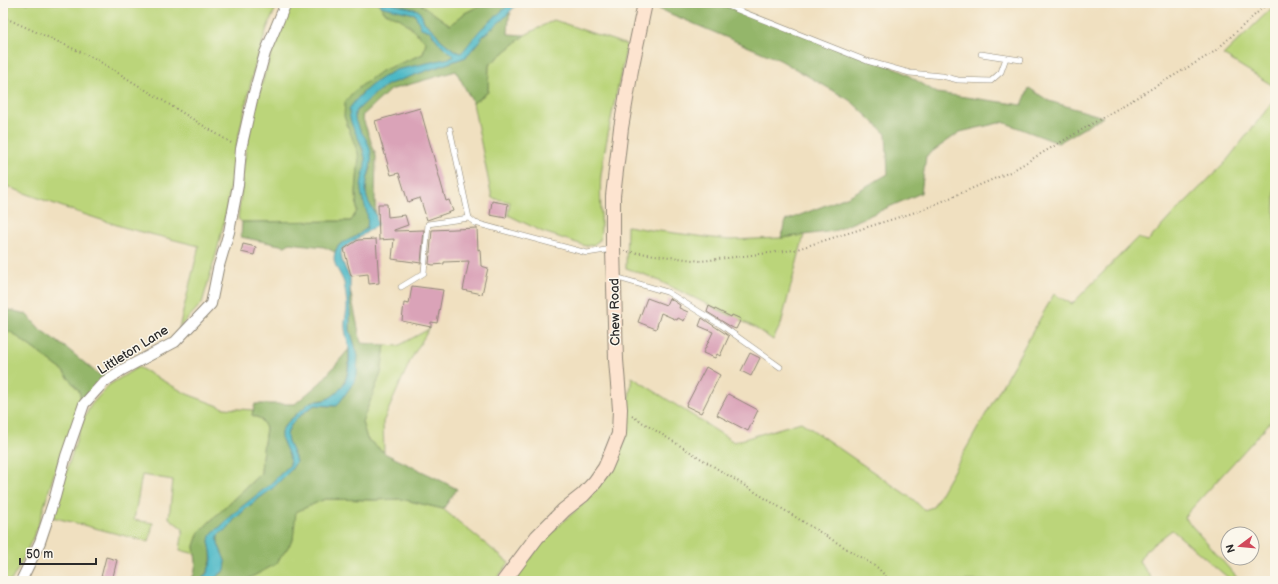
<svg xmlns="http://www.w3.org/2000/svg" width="1278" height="584" viewBox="0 0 1278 584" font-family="'Balsamiq Sans',sans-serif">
	<rect width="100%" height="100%" fill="#fbf7ec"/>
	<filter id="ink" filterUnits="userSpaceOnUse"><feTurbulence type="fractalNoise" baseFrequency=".025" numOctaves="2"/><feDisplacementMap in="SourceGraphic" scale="8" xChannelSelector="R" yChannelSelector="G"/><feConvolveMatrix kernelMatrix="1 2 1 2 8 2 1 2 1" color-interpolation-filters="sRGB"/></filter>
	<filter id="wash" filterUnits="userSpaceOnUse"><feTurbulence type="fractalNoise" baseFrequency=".012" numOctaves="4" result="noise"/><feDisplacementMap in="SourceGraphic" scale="16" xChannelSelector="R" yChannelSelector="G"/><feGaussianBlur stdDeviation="0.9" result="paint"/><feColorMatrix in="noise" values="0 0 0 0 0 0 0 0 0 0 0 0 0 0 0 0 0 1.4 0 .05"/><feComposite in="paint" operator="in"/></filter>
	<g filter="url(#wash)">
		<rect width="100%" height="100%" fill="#f0e0c0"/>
		<g fill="#bbd57a" stroke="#738052">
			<path d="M3,3H278L267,28L254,69L238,139L226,213L217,251L202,303L179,328L199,246L126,228L71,210L3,185Z"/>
			<path d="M291,3H380L382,10L387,14L401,19L426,42L423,54L404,62L344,116L359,156L356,192L357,211L351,221L242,222L238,219C241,196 242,172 246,149C255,99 271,50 291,3Z"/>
			<path d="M419,3H485L465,13L450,25Z"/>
			<path d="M1275,5V87L1223,55Z"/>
			<path d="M554,20L627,45C618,88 607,132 601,175C599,197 603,218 600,240L593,245L586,246L543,232L508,215L510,202L492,198L473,103L488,92L489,65L525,35Z"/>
			<path d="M1275,99V417L1184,517L1240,581H1232L1172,530L1146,550L1139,561L1153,581H515L528,561L550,534L586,501L612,470L626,437L627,412L632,377L734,442L801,422L914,500L924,510L933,507L1054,294L1072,304L1137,238L1148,241L1173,214L1224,164Z"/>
			<path d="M627,226L651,230L729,240L781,238L804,235L781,324L773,340L754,327L651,277L626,268Z"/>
			<path d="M429,329L411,359L383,422L384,452L367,439L362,422L381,373L385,345L398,346Z"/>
			<path d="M3,332H11L62,370L79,391L82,402L69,437L54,474L37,529L19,567L11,581H3Z"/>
			<path d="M138,367L187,394L224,408L253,410L252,415L261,419L266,428L262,457L261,473L199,532L194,546L195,554L180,550L183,529L169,518L173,480L142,475L134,520L153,523L149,542L52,517L82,422L91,405L109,385Z"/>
			<path d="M325,499L373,500L401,499L443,509L509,563L495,581H244L276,564L293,540L295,512Z"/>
		</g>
		<g fill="#94b66a" stroke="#60704a">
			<path d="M389,3H419L450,25L465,13L485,3H511L461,53L455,51L441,40L435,32L424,22L422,16L401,7Z"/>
			<path d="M660,3H718L898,69L937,93L1022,105L1029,88L1049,101L1103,117L1058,143L1003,122L960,132L926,156L921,193L834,231L781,238L785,221L849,196L888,174L886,134L851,101L780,60L659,9Z"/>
			<path d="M381,6L415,14L422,28L430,31L439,43L445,48L455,57L388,74L362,93L349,109L366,160L362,194L368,212V220L367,228L355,237L338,246L335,252L324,247L290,243L285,246L241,237L242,222L351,221L357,211L356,192L359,156L344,116L345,102L353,92L381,71L423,54L426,42C418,35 411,26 402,20C395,15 384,16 381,6Z"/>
			<path d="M511,13L509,17L508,34L525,35L489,65L488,92L473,103L456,71L390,90L362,116L376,156L375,198L376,216L368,202L366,194L367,180L371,168L367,142L355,122V112L377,92L389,84L466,57L484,35L508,14Z"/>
			<path d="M350,289L361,343L385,345L381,373L362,422L367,439L386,454L436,478L457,489L443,509L401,499L373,500L325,499L296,512L293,540L276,564L244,581H217L216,577L223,572L226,564L218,543V535L249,506L273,488L291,470L296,462C295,454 290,449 288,441C283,426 304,412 315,405C323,405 333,408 339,404L358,356L350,330Z"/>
			<path d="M10,310L26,314L41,330L69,350L99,375L109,371L82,402L79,391L62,370L11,332H3V311Z"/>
			<path d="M349,349C349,376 345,401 313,401C306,407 283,423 281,432C281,436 282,441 284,444C287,451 291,457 290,465L268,486L240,508L220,527L214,531L209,541C212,553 213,562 206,573C205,576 202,578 200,581H188L194,575L196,562L194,546L199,532L261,473L262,457L266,428L261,419L252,415L255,404H295L321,382Z"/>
		</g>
		<path fill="#4bb8c6" stroke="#3b7278" d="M380,3H389L418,10L422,16L424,22L435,32L441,40L455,51L461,53L464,50L480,30L511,3H518L503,19L484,35L466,57L389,84L377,92L355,112C353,126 364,132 369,145C376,164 365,175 366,193C367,203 373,207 376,216C377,218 377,222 377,225L357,239L343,248L341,253L342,260L346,270L350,277V330L358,356L357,374L354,382L337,406L315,405C304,412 283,426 288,441C290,449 295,454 296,462L291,470L273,488L249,506L234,520L228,528L218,535C215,548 229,558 225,570L216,577L217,581H200L207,573L212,560L211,551L209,541L210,536L214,531L220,527L240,508L268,486L290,465L289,456L281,437V431L288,422L309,403C314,400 319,402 324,400C329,399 336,394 339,390C349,381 350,362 349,349C348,340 344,331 345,322C345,317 347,312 347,307C347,301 345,288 344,283C340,270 329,263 337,248C340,243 349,240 355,237C359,234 363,231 367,228C370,211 362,204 361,189C361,176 368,165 364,153C360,136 349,128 349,109C361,92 377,79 396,70L454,57L445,48L439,43L430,31L421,28L415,14L384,7L381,6Z"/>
		<g id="blocks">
			<g fill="#daa3b8">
				<path d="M420,108L446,201L449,200L453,211L427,220L420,198L408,202L399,173L391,175L375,121Z"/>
				<path d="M492,201L508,204L506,218L490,215Z"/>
				<path d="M378,204H387L388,217L405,215L408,225L394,230V231L424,230L421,263L392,259L394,239L379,240Z"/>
				<path d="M477,228L478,250L480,249L481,266L488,268L482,294L463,290L469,261L444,262V264L433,265L429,264L432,230Z"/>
				<path d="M376,239L379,283L369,284L368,274L351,276L344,249L358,240Z"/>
				<path d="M243,244L256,247L254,255L241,252Z"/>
				<path d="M412,286L443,290L437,323L431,322V327L402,321L404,303L409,304Z"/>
				<path d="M647,298L666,305L669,298L680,305L679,308L688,312L684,321L678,318L677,320L661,313L656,329L638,322Z"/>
				<path d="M709,306L731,317L732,315L741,319L736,329L733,328L707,312Z"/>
				<path d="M702,318L729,336L720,356L717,354L715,358L703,353L713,332L699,326Z"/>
				<path d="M750,353L760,358L751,376L741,371Z"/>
				<path d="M706,367L720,375L701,413L686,406Z"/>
				<path d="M728,394L758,410L748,431L717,415Z"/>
				<path d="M106,557L117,560L112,581H100Z"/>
			</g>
		</g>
	</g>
	<g filter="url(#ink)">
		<use href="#blocks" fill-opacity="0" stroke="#8e8676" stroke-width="1"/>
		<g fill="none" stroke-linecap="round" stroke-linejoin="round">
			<defs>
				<g id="lane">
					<path d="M720,3L867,61L910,73L942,76L958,80L991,81L1001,72L1006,58"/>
					<path d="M981,54L1021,60"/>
					<path d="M450,129L469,218L475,223L587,253L612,249"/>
					<path d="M615,277L667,292L721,325L780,367"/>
					<path d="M401,287L424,273L428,224L469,218"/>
				</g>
				<path id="street" d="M21,581L40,542L55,497L66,456L84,404L104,382L122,370L175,342L211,304L218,269L229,232L238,185L241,149L252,100L265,53L286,3"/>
				<path id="secondary" d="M504,581L537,537L564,510L583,495L595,482L605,468L611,454L619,434L620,409L616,360L613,249V196L621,128L631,70L645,3"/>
			</defs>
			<use href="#lane" stroke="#8e8676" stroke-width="6"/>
			<use href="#street" stroke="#8e8676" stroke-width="12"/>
			<use href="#secondary" stroke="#8e8676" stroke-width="16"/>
			<g stroke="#8e8676" stroke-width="2" stroke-dasharray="1 3" stroke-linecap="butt">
				<path d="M3,17L94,58L233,144"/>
				<path d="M624,251L701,261L794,250L922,210L1010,172L1214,52L1268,3"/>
				<path d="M632,416L878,568L890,581"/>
			</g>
			<use href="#lane" stroke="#fff" stroke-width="5"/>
			<use href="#street" stroke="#fff" stroke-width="10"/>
			<use href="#secondary" stroke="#fde4d0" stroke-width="14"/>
		</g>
	</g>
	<g text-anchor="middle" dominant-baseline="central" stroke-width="3" stroke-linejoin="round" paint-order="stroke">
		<g font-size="13" fill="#2b2b2b" stroke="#fbf7ec">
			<text transform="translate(615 312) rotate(-91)">Chew Road</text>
			<text transform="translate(133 350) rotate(-32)">Littleton Lane</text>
		</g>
	</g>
	<rect width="1278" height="584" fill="none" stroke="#fbf7ec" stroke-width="16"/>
	<g transform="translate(1240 546) rotate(254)"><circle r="19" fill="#fbf7ec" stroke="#a8a59f"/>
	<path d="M0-3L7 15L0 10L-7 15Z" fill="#d1495b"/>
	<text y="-6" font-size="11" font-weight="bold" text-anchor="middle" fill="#2b2b2b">N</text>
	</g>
	<path d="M20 558v6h76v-6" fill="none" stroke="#2b2b2b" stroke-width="2"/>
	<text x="26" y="558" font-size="12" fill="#2b2b2b" stroke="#fbf7ec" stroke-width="3" paint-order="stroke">50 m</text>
</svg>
